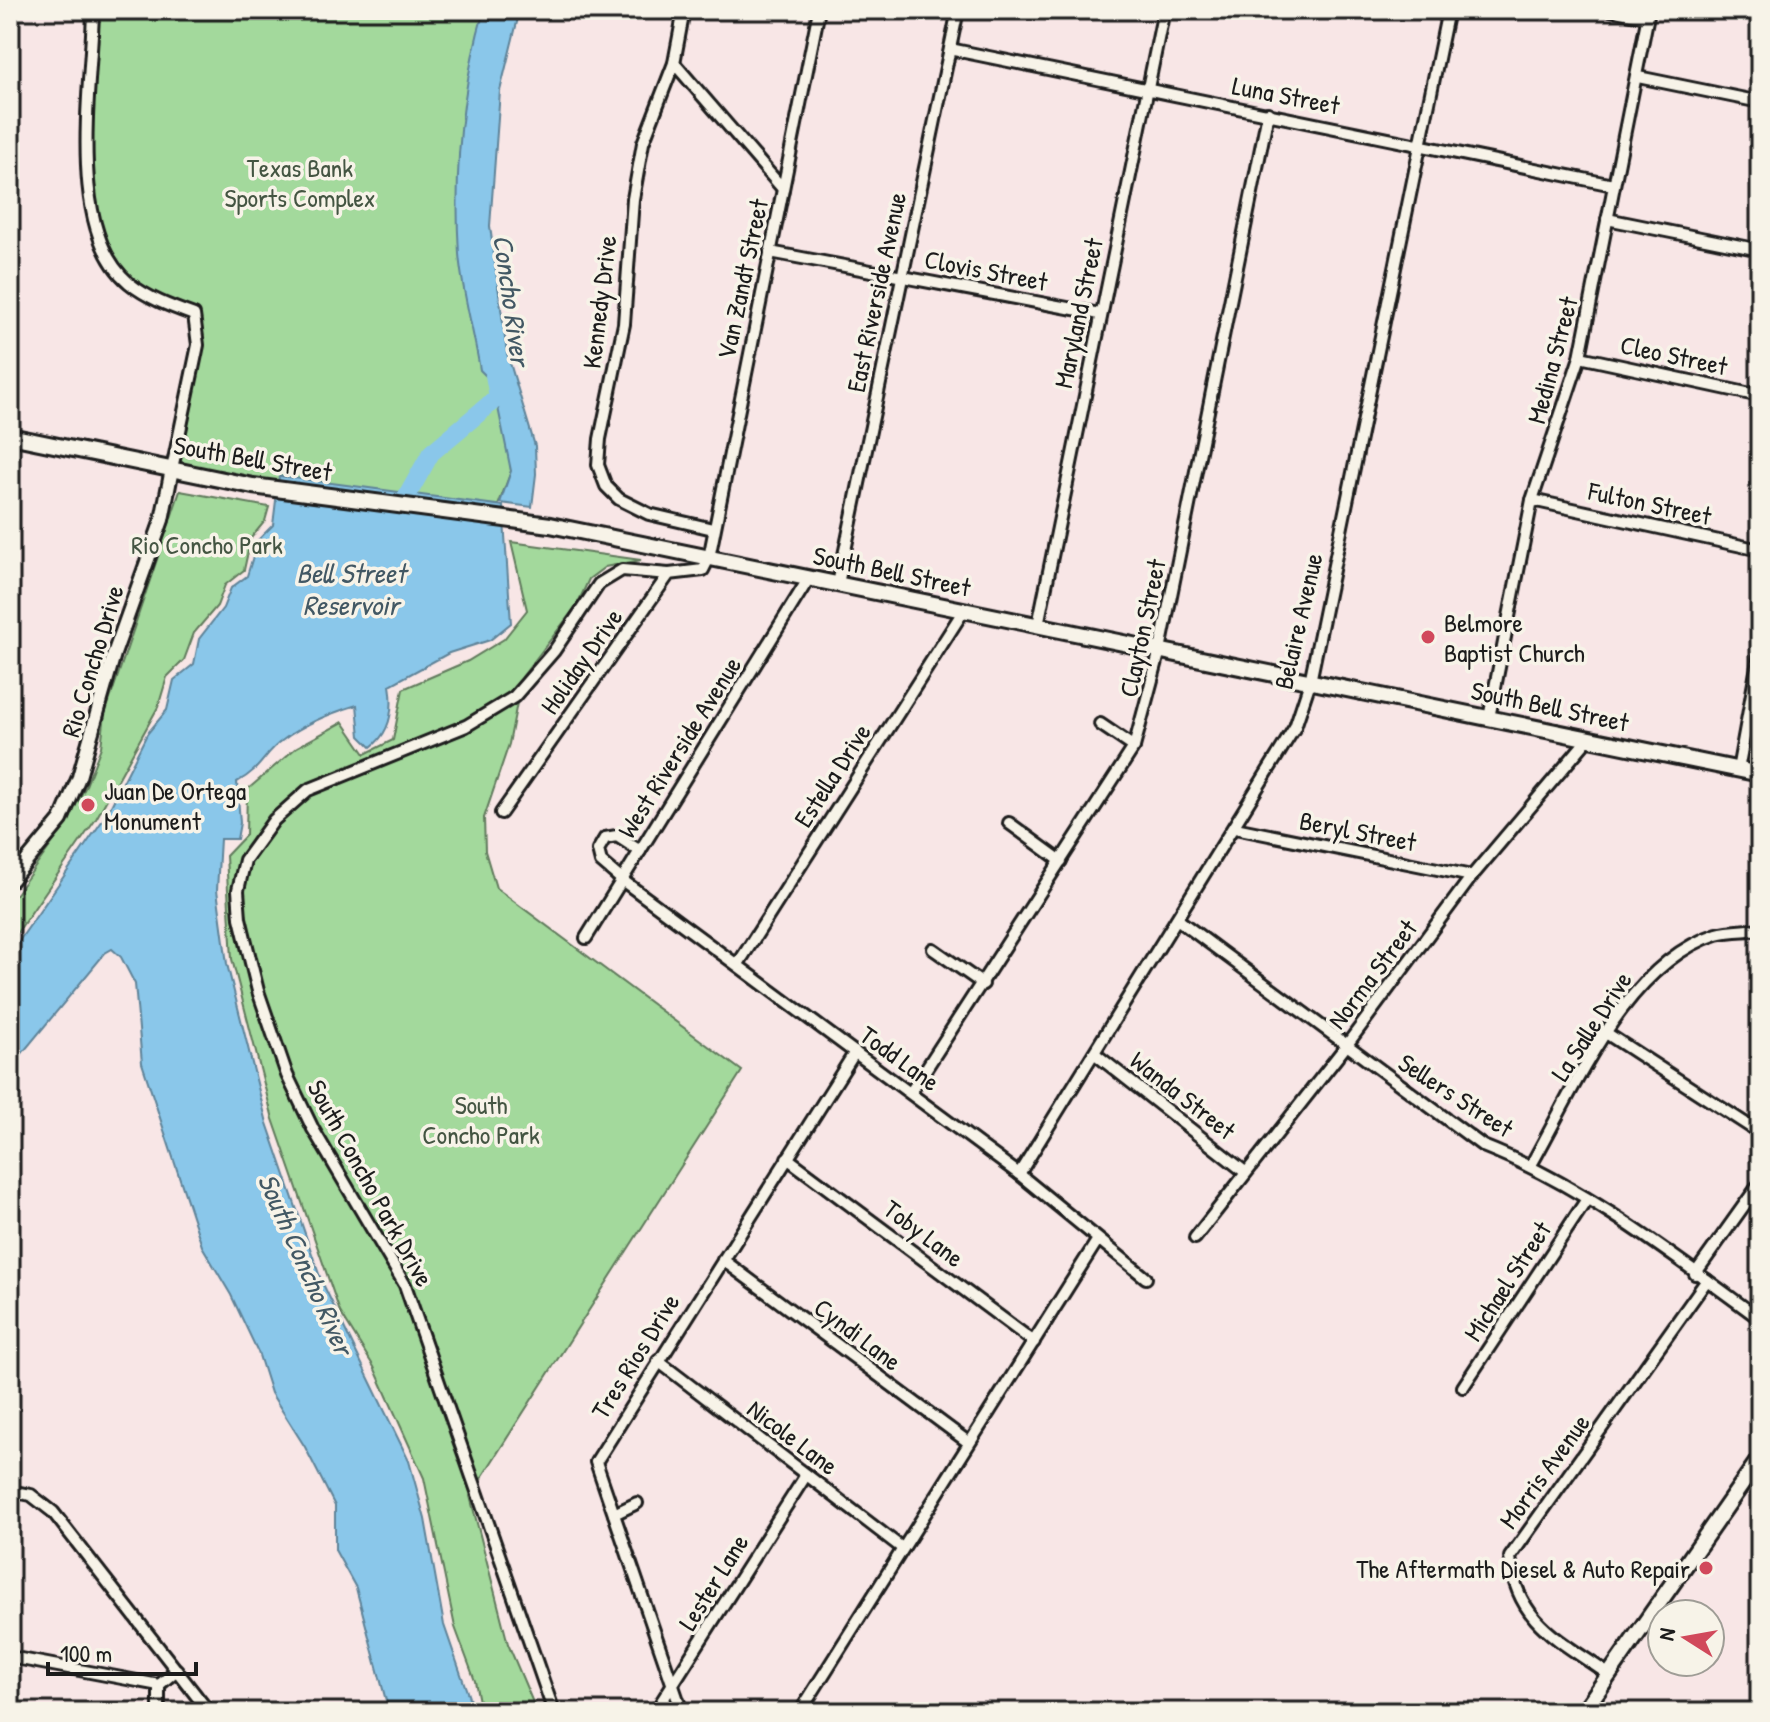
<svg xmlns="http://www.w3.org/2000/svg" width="1770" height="1722" viewBox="0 0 1770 1722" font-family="'Patrick Hand',sans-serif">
	<rect width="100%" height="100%" fill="#f8e6e6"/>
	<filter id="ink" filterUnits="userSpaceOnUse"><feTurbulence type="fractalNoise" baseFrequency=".0125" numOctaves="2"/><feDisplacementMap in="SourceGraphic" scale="16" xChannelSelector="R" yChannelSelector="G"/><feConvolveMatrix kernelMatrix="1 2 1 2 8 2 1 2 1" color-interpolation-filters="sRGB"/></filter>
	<g filter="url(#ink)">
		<g fill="#a3d99c" stroke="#607a5c" stroke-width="2">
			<path d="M93,10H494L475,65L511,471L489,530L172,469L198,345L194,315C174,305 147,296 128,282C71,238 91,76 93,10Z"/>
			<path d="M180,491L269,507L265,521L251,538L244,570L225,585L217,606L194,633L184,660L167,677L158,707L96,819L10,943V902L56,838L85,788L101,747L105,714Z"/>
			<path d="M511,542L641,560L605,567L589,579L577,605L522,677L509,744L484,818L485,851L496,888L742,1071L470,1496L508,1644L537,1712H481L475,1681L455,1627L424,1478L374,1367L340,1312L273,1119L232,959L226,856L246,835L247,790L297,747L343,722L365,754L393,740L403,689L468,661L504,639L527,610Z"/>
		</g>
		<g fill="#8ac7ea" stroke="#5e8398" stroke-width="2">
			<path d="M484,10H520L500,91L490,226L507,353L535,446L536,474L532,507L500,503L511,471L493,383L480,370C474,332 462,292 459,254C454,172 461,89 484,10Z"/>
			<path d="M279,476L503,506L511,623L490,640L449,653L390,685C394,709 391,732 371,747L360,736L357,705C331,713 305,723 283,740C263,754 263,768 237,782L240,823L237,839H220L217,890L227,964L267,1123L321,1280L409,1461L425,1519L444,1625L474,1712H389L356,1588L335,1550V1506L305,1447L271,1393L258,1352L231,1295L202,1246L142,1063L135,984L121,957L112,949L105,953L10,1068V954L107,814L147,734L167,710L174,680L194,664L199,639L223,608L231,588L247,576L258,540L273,525Z"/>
		</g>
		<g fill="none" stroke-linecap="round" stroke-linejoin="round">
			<path stroke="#8ac7ea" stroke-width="18" d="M397,514L431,453L498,397L494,375"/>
			<defs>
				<g id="minor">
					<path d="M93,10C92,85 65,229 129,283C147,298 172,307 194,315L198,345L172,469"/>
					<path d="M684,10L674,63L643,143L633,199L624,324L600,439L598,465L606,486L619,499L649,514L713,529"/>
					<path d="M1610,10L1647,17"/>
					<path d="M950,49L1613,185"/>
					<path d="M674,63L783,189"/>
					<path d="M1638,77L1760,102"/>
					<path d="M1607,219L1760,250"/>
					<path d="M770,252L1100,314"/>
					<path d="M1580,357L1760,396"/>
					<path d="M1532,500L1760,550"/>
					<path d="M838,584L958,10"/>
					<path d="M1038,625L1164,10"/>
					<path d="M1489,718L1532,500L1580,357L1649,10"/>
					<path d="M1100,724L1134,747"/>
					<path d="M1738,770L1760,650"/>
					<path d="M501,813L669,574L703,570L709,558L819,10"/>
					<path d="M1009,823L1061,861"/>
					<path d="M1235,828L1472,876"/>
					<path d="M640,851L617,836L605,838L598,850L601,862L622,880L1019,1174L1146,1278"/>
					<path d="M1177,919L1483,1146C1583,1185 1674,1256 1760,1319"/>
					<path d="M586,938L809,578"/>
					<path d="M933,949L983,984"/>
					<path d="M738,964L964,610"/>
					<path d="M1606,1033L1760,1133"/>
					<path d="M1094,1053L1245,1172"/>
					<path d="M911,1092L1134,747L1160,650L1268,113"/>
					<path d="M787,1158L1034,1342"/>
					<path d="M1531,1165C1576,1086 1625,964 1717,934C1730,930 1746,931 1760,929"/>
					<path d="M1019,1174L1295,727L1310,682L1448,10"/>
					<path d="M1195,1238L1346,1046L1472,876L1588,739"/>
					<path d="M723,1260L968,1442"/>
					<path d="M1695,1274L1760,1183"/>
					<path d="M658,1361L902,1548"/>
					<path d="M1463,1387L1587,1199"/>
					<path d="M10,1491L31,1495L53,1512L209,1712"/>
					<path d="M614,1514L637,1503"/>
					<path d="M10,1657L159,1685L177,1670"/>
					<path d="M1608,1674C1560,1640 1516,1622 1510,1557L1707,1280"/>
					<path d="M159,1712V1685"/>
					<path d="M554,1712L405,1285L313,1129L287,1075L258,991L240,918L238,890L245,860L274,820L308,790L466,726L514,697L554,651L599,584L622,570L669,574"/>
					<path d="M655,1712L806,1475"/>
					<path d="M682,1712L596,1462L855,1052"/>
					<path d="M800,1712L1097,1241"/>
				</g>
				<path id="tertiary" d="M10,881L61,820L79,777L114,654L162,520L172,469"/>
				<g id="secondary">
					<path d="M10,436L253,486L550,525L1760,774"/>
					<path d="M1583,1712L1760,1458"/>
				</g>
			</defs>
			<use href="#minor" stroke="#1c1c1c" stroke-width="16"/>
			<use href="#tertiary" stroke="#1c1c1c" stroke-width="18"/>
			<use href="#secondary" stroke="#1c1c1c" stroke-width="20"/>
			<use href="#minor" stroke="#f7f3e8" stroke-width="10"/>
			<use href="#tertiary" stroke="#f7f3e8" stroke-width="12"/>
			<use href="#secondary" stroke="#f7f3e8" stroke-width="14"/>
		</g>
	</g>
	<g fill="#d1495b" stroke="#f7f3e8" stroke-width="3">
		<circle cx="1428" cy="637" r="8"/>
		<circle cx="88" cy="805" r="8"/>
		<circle cx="1706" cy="1568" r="8"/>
	</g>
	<g text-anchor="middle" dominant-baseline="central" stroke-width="7" stroke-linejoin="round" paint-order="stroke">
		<g font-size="26" fill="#1c1c1c" stroke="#f7f3e8">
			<text transform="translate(1286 95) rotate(11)">Luna Street</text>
			<text transform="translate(986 270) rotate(11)">Clovis Street</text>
			<text transform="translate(742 279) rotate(-78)">Van Zandt Street</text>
			<text transform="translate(876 292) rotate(-78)">East Riverside Avenue</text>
			<text transform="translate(599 302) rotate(-83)">Kennedy Drive</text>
			<text transform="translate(1078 313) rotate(-78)">Maryland Street</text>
			<text transform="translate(1674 355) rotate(12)">Cleo Street</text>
			<text transform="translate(1552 360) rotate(-75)">Medina Street</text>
			<text transform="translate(253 458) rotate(10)">South Bell Street</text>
			<text transform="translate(1650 503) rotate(12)">Fulton Street</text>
			<text transform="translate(892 571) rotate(12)">South Bell Street</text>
			<text transform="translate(1298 621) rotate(-77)">Belaire Avenue</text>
			<text transform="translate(1142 628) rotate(-78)">Clayton Street</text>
			<text transform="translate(92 661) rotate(-73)">Rio Concho Drive</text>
			<text transform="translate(581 661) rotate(-55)">Holiday Drive</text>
			<text transform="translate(1550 706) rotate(12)">South Bell Street</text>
			<text transform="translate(679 747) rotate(-58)">West Riverside Avenue</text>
			<text transform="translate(832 775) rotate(-57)">Estella Drive</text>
			<text transform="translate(1358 831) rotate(11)">Beryl Street</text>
			<text transform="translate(1372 974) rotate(-53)">Norma Street</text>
			<text transform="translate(1591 1026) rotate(-57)">La Salle Drive</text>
			<text transform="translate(900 1058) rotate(36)">Todd Lane</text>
			<text transform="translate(1183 1095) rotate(38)">Wanda Street</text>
			<text transform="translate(1456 1095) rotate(33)">Sellers Street</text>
			<text transform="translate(371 1183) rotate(61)">South Concho Park Drive</text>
			<text transform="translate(924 1233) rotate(37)">Toby Lane</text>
			<text transform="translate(1507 1281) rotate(-57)">Michael Street</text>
			<text transform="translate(858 1334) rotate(37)">Cyndi Lane</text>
			<text transform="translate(635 1356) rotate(-58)">Tres Rios Drive</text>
			<text transform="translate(793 1437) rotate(37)">Nicole Lane</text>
			<text transform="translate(1544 1471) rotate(-54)">Morris Avenue</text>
			<text transform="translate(713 1582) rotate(-58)">Lester Lane</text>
		</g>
		<g font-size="26" fill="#445542" stroke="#f7f3e8">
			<text x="300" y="167">Texas Bank<tspan x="300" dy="30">Sports Complex</tspan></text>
			<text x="207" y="544">Rio Concho Park</text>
			<text x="481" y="1104">South<tspan x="481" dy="30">Concho Park</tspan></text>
		</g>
		<g font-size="26" fill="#1c1c1c" stroke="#f7f3e8" text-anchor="start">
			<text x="1444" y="622">Belmore<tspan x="1444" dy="30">Baptist Church</tspan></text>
			<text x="104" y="790">Juan De Ortega<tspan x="104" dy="30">Monument</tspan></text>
			<text x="1690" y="1568" text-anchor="end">The Aftermath Diesel &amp; Auto Repair</text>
		</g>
		<g font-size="28" font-style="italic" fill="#425864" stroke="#f7f3e8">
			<text transform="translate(512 300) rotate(82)">Concho River</text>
			<text x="351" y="573">Bell Street<tspan x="351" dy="32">Reservoir</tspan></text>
			<text transform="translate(306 1264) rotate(66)">South Concho River</text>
		</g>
	</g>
	<rect width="1770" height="1722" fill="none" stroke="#f7f3e8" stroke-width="40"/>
	<rect x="20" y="20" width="1730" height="1682" fill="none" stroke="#1c1c1c" stroke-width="3" filter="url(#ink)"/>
	<g transform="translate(1686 1638) rotate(281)"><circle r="38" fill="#f7f3e8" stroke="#9f9d96" stroke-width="2"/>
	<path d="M0-6L14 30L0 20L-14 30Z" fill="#d1495b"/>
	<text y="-12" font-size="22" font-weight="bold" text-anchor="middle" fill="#1c1c1c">N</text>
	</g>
	<path d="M48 1662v12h148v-12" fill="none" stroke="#1c1c1c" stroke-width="4"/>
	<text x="60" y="1662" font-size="24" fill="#1c1c1c" stroke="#f7f3e8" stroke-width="6" paint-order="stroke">100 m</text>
</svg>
